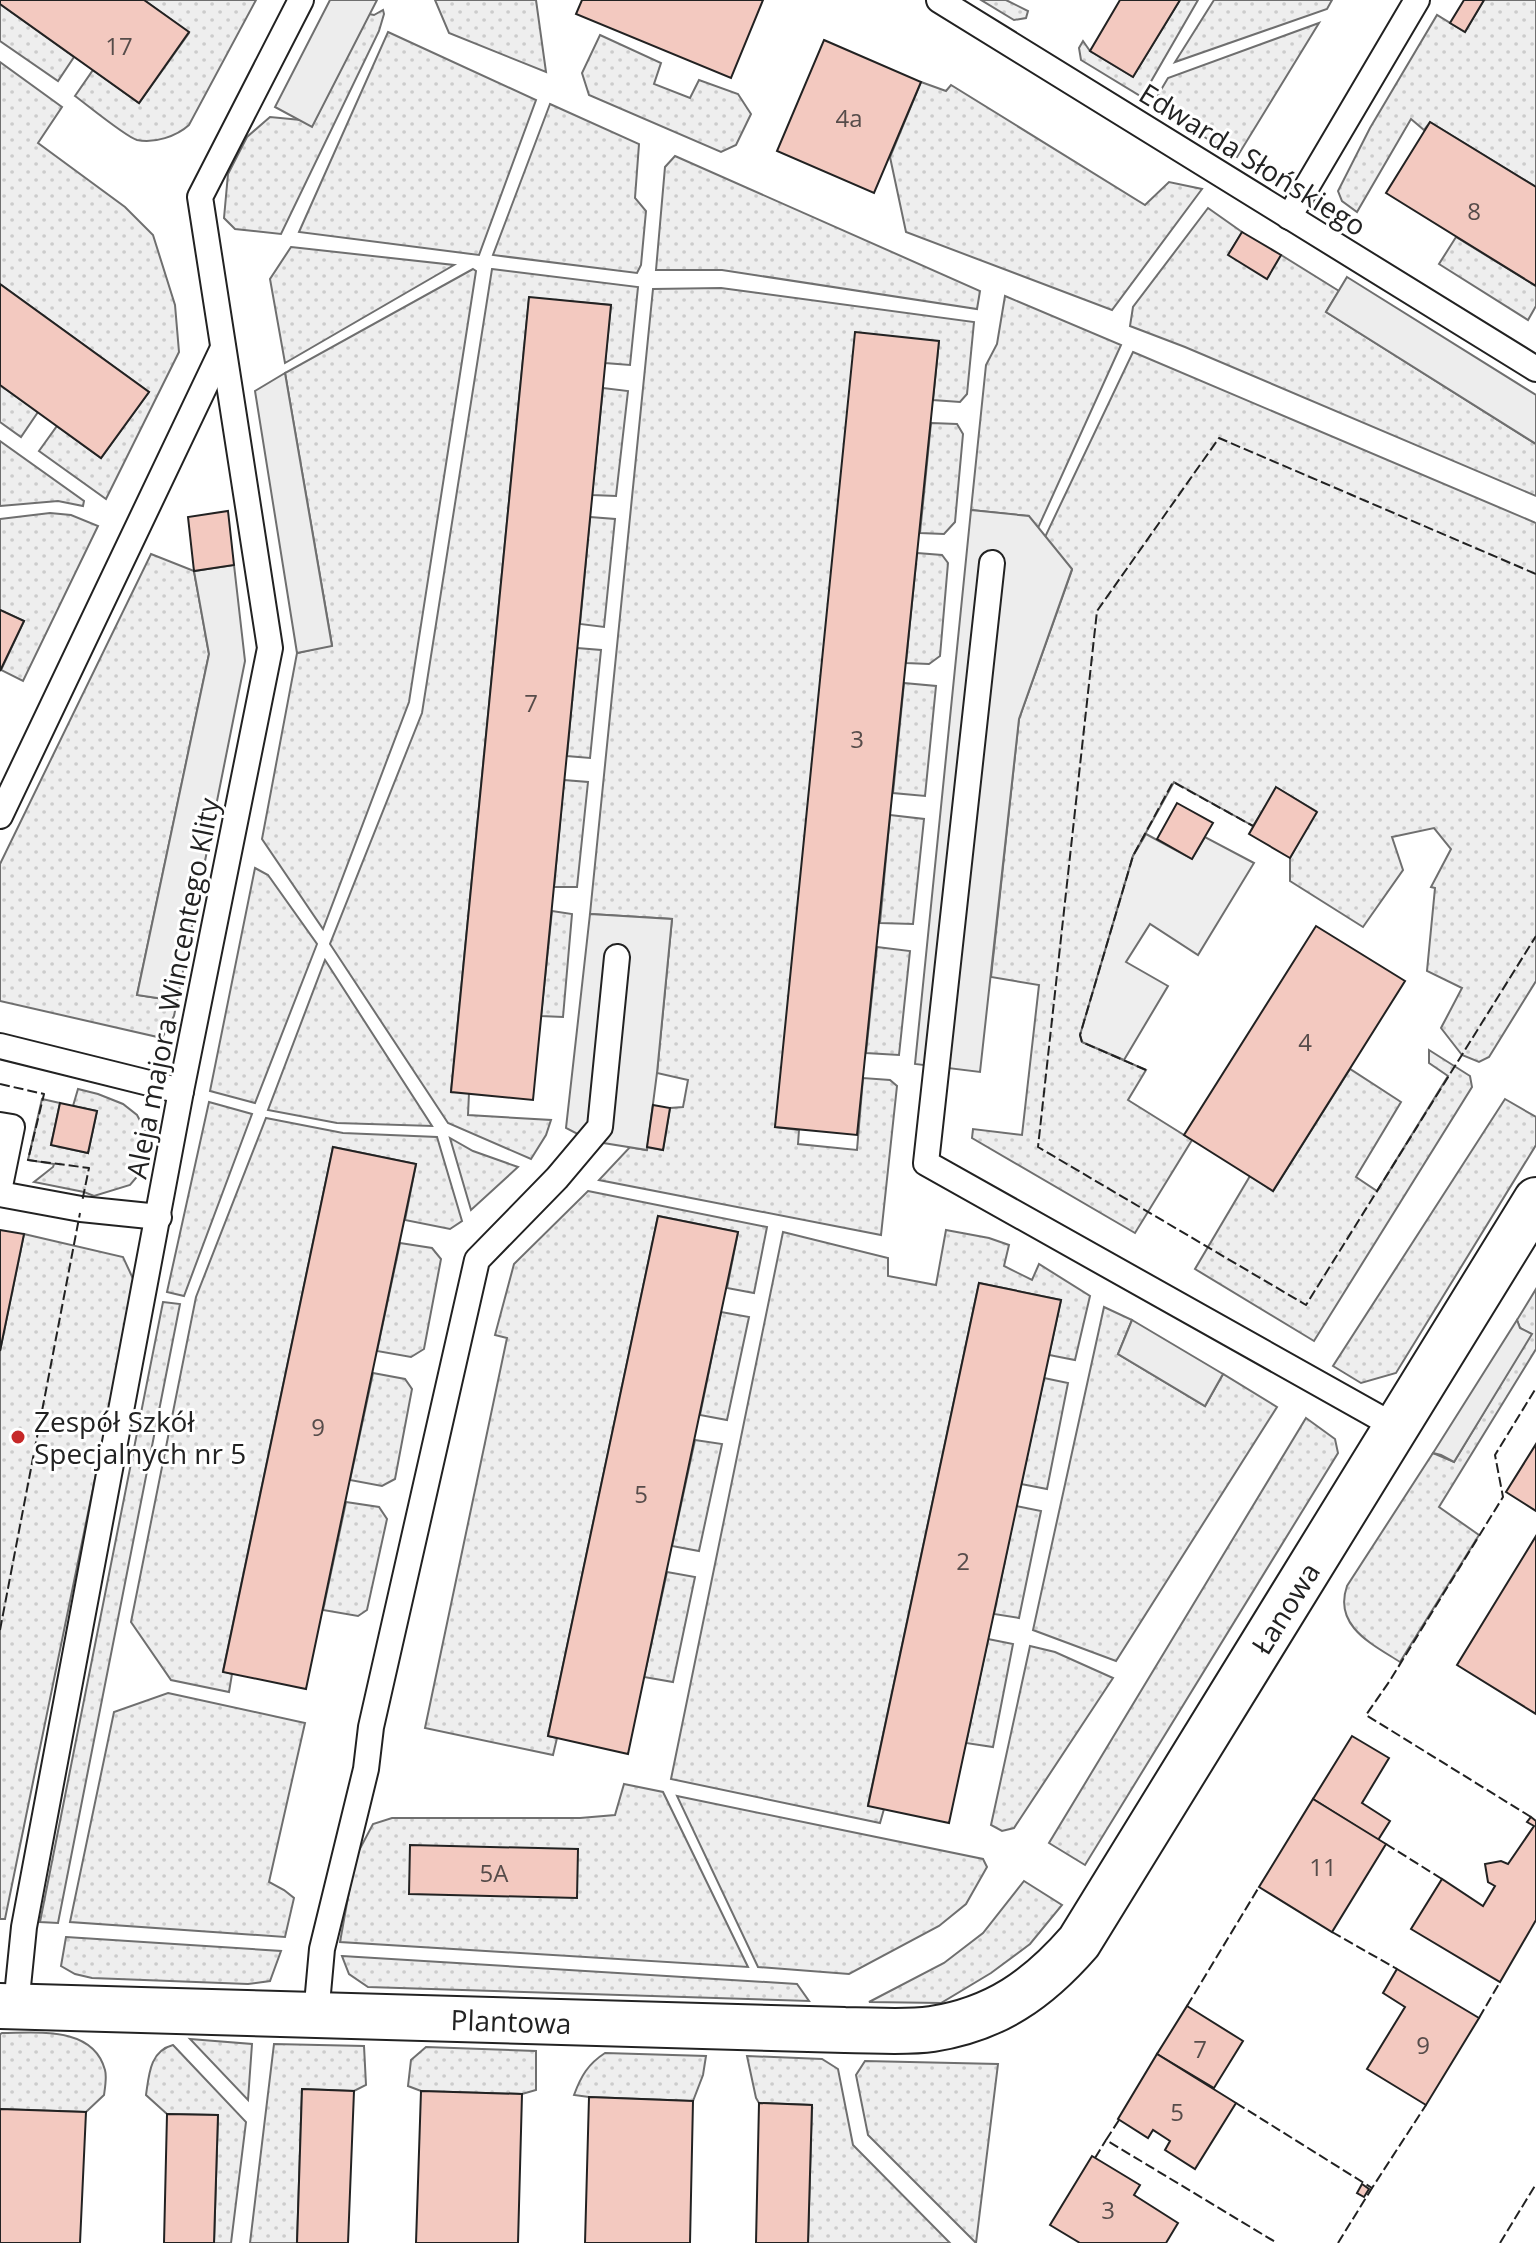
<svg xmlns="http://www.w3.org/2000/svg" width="1536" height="2243" viewBox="0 0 1536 2243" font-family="'Open Sans',sans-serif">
	<defs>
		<pattern id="grass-dots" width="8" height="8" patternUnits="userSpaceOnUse" patternTransform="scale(2)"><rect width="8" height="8" fill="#eee"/><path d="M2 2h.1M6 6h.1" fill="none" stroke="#ccc" stroke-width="1.8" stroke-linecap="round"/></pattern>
	</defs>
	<rect width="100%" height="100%" fill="#fff"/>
	<g fill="url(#grass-dots)" stroke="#6f6f6f" stroke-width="2">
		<path d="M144,0H256L189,125C177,136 154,144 137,140C126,137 86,104 75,96L93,70L139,103L189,33Z"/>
		<path d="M435,0H536L546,72L449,33Z"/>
		<path d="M981,0H1006L1028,11L1026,18L1014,20Z"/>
		<path d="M1180,0H1198L1142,97L1081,60L1079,48L1083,41L1090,51L1133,77Z"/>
		<path d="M1214,0H1332L1327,9L1175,62Z"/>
		<path d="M1484,0H1536V187L1430,122L1424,130L1411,119L1357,212L1342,201L1338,191L1370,128L1437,15L1465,32Z"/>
		<path d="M0,4L74,57L58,81L0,41Z"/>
		<path d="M383,10L384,14L379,31L281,234L235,229L224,218L228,174L247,137L270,117L301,120L312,126L369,14L374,15Z"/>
		<path d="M1319,23L1237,157L1152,105L1168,78Z"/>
		<path d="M388,32L536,100L479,255L299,232Z"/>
		<path d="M600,35L661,63L654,84L690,98L699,80L738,94L751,114L736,145L721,152L589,95L582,73Z"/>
		<path d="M0,62L62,107L38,143L125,207L153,235L175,305L179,352L106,499L39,451L57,426L101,458L149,392L0,284Z"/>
		<path d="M921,82L946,91L951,85L1145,205L1169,182L1202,189L1112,310L906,232L890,157Z"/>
		<path d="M550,104L639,144L635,198L646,211L641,265L637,273L493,255Z"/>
		<path d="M675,156L980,291L977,309L722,270H656L665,167Z"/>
		<path d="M1208,208L1242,232L1229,254L1281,255L1339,291L1326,312L1536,444V496L1185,347L1130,326L1133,307Z"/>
		<path d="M1456,237L1536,286V306L1528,320L1439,264Z"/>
		<path d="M291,247L454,265L285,363L270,279Z"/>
		<path d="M473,269L476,271L474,284L409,702L323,929L262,839L297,653L332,645L285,373Z"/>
		<path d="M492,269L638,287L630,365L605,363L611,305L529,298L451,1091L469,1093L468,1115L551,1120L546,1135L531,1159L448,1123L330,944L422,713Z"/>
		<path d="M721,288L974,322L967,394L960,402L933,400L939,341L775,1127L799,1130L798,1144L857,1150L863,1078L890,1080L897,1086L881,1235L599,1180L630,1147L646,1150L647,1147L663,1150L670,1108L683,1107L688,1080L657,1073L672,919L590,914L653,289Z"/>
		<path d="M1005,296L1121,345L1038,528L1028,516L971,510L986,365L997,344Z"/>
		<path d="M1133,352L1536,523V981L1489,1057L1479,1062L1462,1055L1441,1028L1462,988L1427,971L1435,888L1431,887L1451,849L1434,828L1392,837L1403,870L1363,927L1290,881V858L1316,811L1277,788L1253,826L1174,782L1133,856L1082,1042L1146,1070L1128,1100L1192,1140L1135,1233L972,1138L973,1129L1022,1135L1039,985L991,977L1019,719L1072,570L1045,537Z"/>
		<path d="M0,385L38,412L21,437L0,422Z"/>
		<path d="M603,388L628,391L616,496L592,495Z"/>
		<path d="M931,423L957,424L963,434L955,522L944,534L920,533Z"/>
		<path d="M0,441L84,501L83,506L58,501L0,506Z"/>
		<path d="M50,513L71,515L98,526L23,681L1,670L24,621L0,610V519Z"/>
		<path d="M590,517L615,519L604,627L580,624Z"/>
		<path d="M917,553L942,555L948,563L940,656L929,664L906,663Z"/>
		<path d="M151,554L194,571L209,654L137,995L177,1001L174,1016L162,1038L0,1001V864Z"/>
		<path d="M577,648L601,650L590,758L567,756Z"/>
		<path d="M904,683L936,686L925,796L893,793Z"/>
		<path d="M564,780L588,782L577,887H554Z"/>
		<path d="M890,815L924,819L913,924L880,923Z"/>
		<path d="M255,868L268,875L317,944L255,1103L210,1091Z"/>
		<path d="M552,911L572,914L563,1017L541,1016Z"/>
		<path d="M877,947L910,951L899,1055L866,1053Z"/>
		<path d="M325,960L432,1126L337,1123L268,1110Z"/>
		<path d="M1429,1050L1470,1076L1472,1087L1314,1341L1195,1269L1250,1176L1273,1191L1350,1069L1401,1102L1356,1177L1377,1191L1448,1076L1429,1063Z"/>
		<path d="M78,1089L98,1094L123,1104L137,1115L145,1130L149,1147L141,1172L130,1185L94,1196L84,1192L34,1182L53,1167L54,1164L28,1160L42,1099L60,1103L51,1145L88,1153L97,1111L73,1106Z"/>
		<path d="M1505,1099L1536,1117V1145L1396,1373L1361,1383L1333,1366Z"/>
		<path d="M209,1102L252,1114L184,1296L167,1292Z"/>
		<path d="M266,1118L343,1133L437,1137L462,1221L450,1229L405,1220L416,1164L333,1147L223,1671L232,1674L229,1692L171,1680L131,1622L196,1297Z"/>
		<path d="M450,1138L473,1151L518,1167L471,1210Z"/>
		<path d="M588,1191L767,1227L754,1293L727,1288L738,1232L658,1216L548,1736L557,1738L553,1755L425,1728L507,1338L495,1335L514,1264Z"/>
		<path d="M946,1230L989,1238L1009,1245L1004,1266L1032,1280L1039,1264L1090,1296L1075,1360L1049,1355L1061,1300L979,1283L868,1805L884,1809L880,1823L671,1779L783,1232L888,1258V1276L936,1285Z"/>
		<path d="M24,1234L123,1257L135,1283L5,1919H0V1351Z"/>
		<path d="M400,1243L432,1248L441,1259L424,1349L411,1357L377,1351Z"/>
		<path d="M1536,1289V1349L1439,1507L1479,1535L1400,1662C1372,1644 1333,1626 1347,1586L1433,1453L1454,1462L1531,1334L1520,1328L1517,1320Z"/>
		<path d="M163,1302L180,1304L58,1923L40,1922Z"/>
		<path d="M1104,1307L1132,1320L1118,1354L1205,1406L1223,1374L1277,1407L1116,1661L1033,1630Z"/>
		<path d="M721,1312L749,1317L727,1420L700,1415Z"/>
		<path d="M373,1373L405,1379L412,1389L395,1479L382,1486L350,1480Z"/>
		<path d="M1044,1378L1068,1383L1047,1489L1021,1484Z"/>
		<path d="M1306,1418L1335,1439L1338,1453L1085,1865L1049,1843Z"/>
		<path d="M695,1440L722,1444L699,1551L672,1546Z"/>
		<path d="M346,1502L379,1507L387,1519L367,1610L358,1616L323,1610Z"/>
		<path d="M1016,1506L1041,1511L1019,1618L994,1614Z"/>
		<path d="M667,1572L695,1577L673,1682L644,1677Z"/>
		<path d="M988,1639L1013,1644L993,1747L966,1743Z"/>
		<path d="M1030,1646L1055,1652L1113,1678L1014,1828L1002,1831L991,1825Z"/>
		<path d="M168,1693L305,1723L269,1882L284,1890L294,1898L285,1937L70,1922L114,1712Z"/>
		<path d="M624,1784L663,1792L748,1967L340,1942L355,1858L373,1824L392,1818H580L615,1815Z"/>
		<path d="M677,1796L983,1859L987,1867L966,1904L939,1926L849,1974L758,1967Z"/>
		<path d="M1024,1881L1062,1905L1030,1944L991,1973L941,2003L869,2002L944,1963L983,1933Z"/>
		<path d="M66,1937L281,1951L270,1981L248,1984L92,1978L75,1974L61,1966Z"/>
		<path d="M342,1956L797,1984L809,2001L368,1987L349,1974Z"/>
		<path d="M2,2033C38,2033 93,2026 105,2070C107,2077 105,2088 104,2095L86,2112L0,2109V2034Z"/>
		<path d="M190,2039L252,2044L248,2100Z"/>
		<path d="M274,2044L364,2046L366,2085L354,2091L302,2089L297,2243H250Z"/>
		<path d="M173,2045L246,2122L231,2243H214L218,2115L167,2114L146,2095C149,2074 150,2051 173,2045Z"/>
		<path d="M426,2047L536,2051V2090L522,2094L421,2091L408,2086L411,2060Z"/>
		<path d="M605,2053L706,2056L703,2075L693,2101L589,2097L574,2095C581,2076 588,2064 605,2053Z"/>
		<path d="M747,2056L822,2059L838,2069L853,2145L950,2243H808L812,2105L759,2103L756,2098Z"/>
		<path d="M865,2061L998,2064L976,2243L868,2135L856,2075Z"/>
	</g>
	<path fill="#eee" stroke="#6f6f6f" stroke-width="2" d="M1146,834L1192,859L1205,837L1254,863L1198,955L1150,924L1126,962L1168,986L1124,1060L1082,1042L1080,1035L1133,856Z"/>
	<g fill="#ededed" stroke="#6f6f6f" stroke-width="2">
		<path d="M330,0H377L312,127L275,107Z"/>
		<path d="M1347,277L1536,395V444L1326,312Z"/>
		<path d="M285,373L332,646L297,653L255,391Z"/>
		<path d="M971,510L1029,516L1072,569L1019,719L980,1072L915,1064Z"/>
		<path d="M234,565L245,661L177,1001L137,995L209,654L194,571Z"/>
		<path d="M590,914L672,919L657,1073L647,1150L591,1141L566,1128Z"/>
		<path d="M1132,1320L1223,1374L1205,1406L1118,1354Z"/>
		<path d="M1517,1320L1520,1328L1532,1334L1454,1462L1441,1455L1433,1453Z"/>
	</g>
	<g fill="#f3c9c0" stroke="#222" stroke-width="2">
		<path d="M0,0H144L189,32L139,103L0,4Z"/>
		<path d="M582,0H763L731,78L576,14Z"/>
		<path d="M1120,0H1180L1133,77L1090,51Z"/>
		<path d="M1464,0H1484L1465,32L1450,23Z"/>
		<path d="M824,40L921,82L874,193L777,151Z"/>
		<path d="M1430,122L1536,187V286L1386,193Z"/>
		<path d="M1242,232L1281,255L1267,279L1228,255Z"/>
		<path d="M0,284L149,392L101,458L0,385Z"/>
		<path d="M529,297L611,305L533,1100L451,1092Z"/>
		<path d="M855,332L939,341L857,1135L775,1127Z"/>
		<path d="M228,511L234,565L194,571L188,517Z"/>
		<path d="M0,610L24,621L0,671Z"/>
		<path d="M1276,787L1317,812L1290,858L1249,834Z"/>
		<path d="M1177,803L1213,823L1192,859L1157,839Z"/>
		<path d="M1316,926L1405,981L1273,1191L1184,1135Z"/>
		<path d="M60,1103L97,1111L88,1153L51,1145Z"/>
		<path d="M653,1105L670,1108L663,1150L647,1147Z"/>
		<path d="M333,1147L416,1164L306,1689L223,1672Z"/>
		<path d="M658,1216L738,1232L628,1754L548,1736Z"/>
		<path d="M0,1230L24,1234L0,1351Z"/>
		<path d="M979,1283L1061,1300L949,1823L868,1806Z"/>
		<path d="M1536,1444V1511L1506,1492Z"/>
		<path d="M1536,1536V1714L1457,1665Z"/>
		<path d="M1352,1736L1389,1758L1362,1803L1390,1821L1378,1840L1313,1799Z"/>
		<path d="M1313,1799L1386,1844L1332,1932L1259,1887Z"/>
		<path d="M1531,1817L1536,1821V1920L1500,1982L1411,1929L1442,1879L1483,1906L1495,1886L1488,1882L1485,1864L1501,1861L1508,1864L1534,1826L1527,1822Z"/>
		<path d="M410,1845L578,1849L577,1898L409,1894Z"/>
		<path d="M1397,1969L1479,2018L1426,2105L1367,2069L1405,2007L1383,1993Z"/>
		<path d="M1187,2006L1243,2041L1214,2088L1157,2054Z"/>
		<path d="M1157,2054L1236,2103L1195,2169L1165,2150L1170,2141L1153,2130L1148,2138L1118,2119Z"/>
		<path d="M302,2089L354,2091L348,2243H297Z"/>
		<path d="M421,2091L522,2094L518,2243H416Z"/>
		<path d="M589,2097L693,2101L690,2243H585Z"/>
		<path d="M759,2103L812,2105L808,2243H756Z"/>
		<path d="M0,2109L86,2112L80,2243H0Z"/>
		<path d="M167,2114L218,2115L214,2243H164Z"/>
		<path d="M1092,2156L1140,2185L1134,2195L1178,2223L1166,2243H1080L1050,2225Z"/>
		<path d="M1362,2184L1369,2189L1364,2197L1357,2193Z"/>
	</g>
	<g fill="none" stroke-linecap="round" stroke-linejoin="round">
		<defs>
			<g id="service">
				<path d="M939,0L1536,369"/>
				<path d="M1289,217L1417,0"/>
				<path d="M992,563L926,1163L1396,1427"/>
				<path d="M0,816L223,348"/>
				<path d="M0,1046L181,1091"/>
				<path d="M0,1125L12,1127L0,1186"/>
				<path d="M0,1194L81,1209L159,1217"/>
				<path d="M16,2006L24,1927L181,1091L270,648L200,197L301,0"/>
				<path d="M316,2015L322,1949L366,1769L371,1727L477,1260L557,1178L600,1127L617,957"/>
			</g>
			<path id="minor" d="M0,2006L845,2030C872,2030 905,2033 932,2029C996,2019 1038,1989 1079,1942L1536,1200"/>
		</defs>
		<use href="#service" stroke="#222" stroke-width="28"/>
		<use href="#minor" stroke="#222" stroke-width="48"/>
		<use href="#service" stroke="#fff" stroke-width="24"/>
		<use href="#minor" stroke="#fff" stroke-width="44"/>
		<g stroke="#222" stroke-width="2" stroke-dasharray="10 4" stroke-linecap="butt">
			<path d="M1536,574L1219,438L1097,611L1038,1147L1306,1305L1536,936"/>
			<path d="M1146,1070L1082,1042L1080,1035L1133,856L1173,782L1253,826"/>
			<path d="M0,1084L44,1094L28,1160L89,1168L82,1202"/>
			<path d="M0,1630L80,1213"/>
			<path d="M1531,1817L1366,1715L1389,1682L1503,1497L1495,1455L1536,1388"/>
			<path d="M1386,1844L1442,1879"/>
			<path d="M1332,1932L1397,1969"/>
			<path d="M1187,2006L1259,1887"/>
			<path d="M1479,2018L1500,1982"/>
			<path d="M1236,2103L1372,2188L1426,2105"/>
			<path d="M1119,2120L1106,2140L1277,2243"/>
			<path d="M1095,2158L1106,2140"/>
			<path d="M1338,2243L1372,2188"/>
			<path d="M1500,2243L1536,2184"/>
		</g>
	</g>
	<circle fill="#c62828" stroke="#fff" stroke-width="3" cx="18" cy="1437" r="8"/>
	<g text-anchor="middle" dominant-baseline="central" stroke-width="6" stroke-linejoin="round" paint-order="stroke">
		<g font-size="24" fill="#564c4a">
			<text x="119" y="45">17</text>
			<text x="849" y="117">4a</text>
			<text x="1474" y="210">8</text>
			<text x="531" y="702">7</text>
			<text x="857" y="738">3</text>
			<text x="1305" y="1041">4</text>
			<text x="318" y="1426">9</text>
			<text x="641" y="1493">5</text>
			<text x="963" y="1560">2</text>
			<text x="1323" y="1866">11</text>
			<text x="494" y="1872">5A</text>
			<text x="1423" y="2044">9</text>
			<text x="1200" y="2048">7</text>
			<text x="1177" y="2111">5</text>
			<text x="1108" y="2209">3</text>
		</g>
		<g font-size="28" fill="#222" stroke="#fff">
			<text transform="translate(1253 159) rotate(32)">Edwarda Słońskiego</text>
			<text transform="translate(172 988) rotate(-79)">Aleja majora Wincentego Klity</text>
			<text transform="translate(1285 1608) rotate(-58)">Łanowa</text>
			<text transform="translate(511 2021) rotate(2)">Plantowa</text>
		</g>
		<g font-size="28" fill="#222" stroke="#fff" text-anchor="start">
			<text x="34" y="1421">Zespół Szkół<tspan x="34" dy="32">Specjalnych nr 5</tspan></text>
		</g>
	</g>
</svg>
